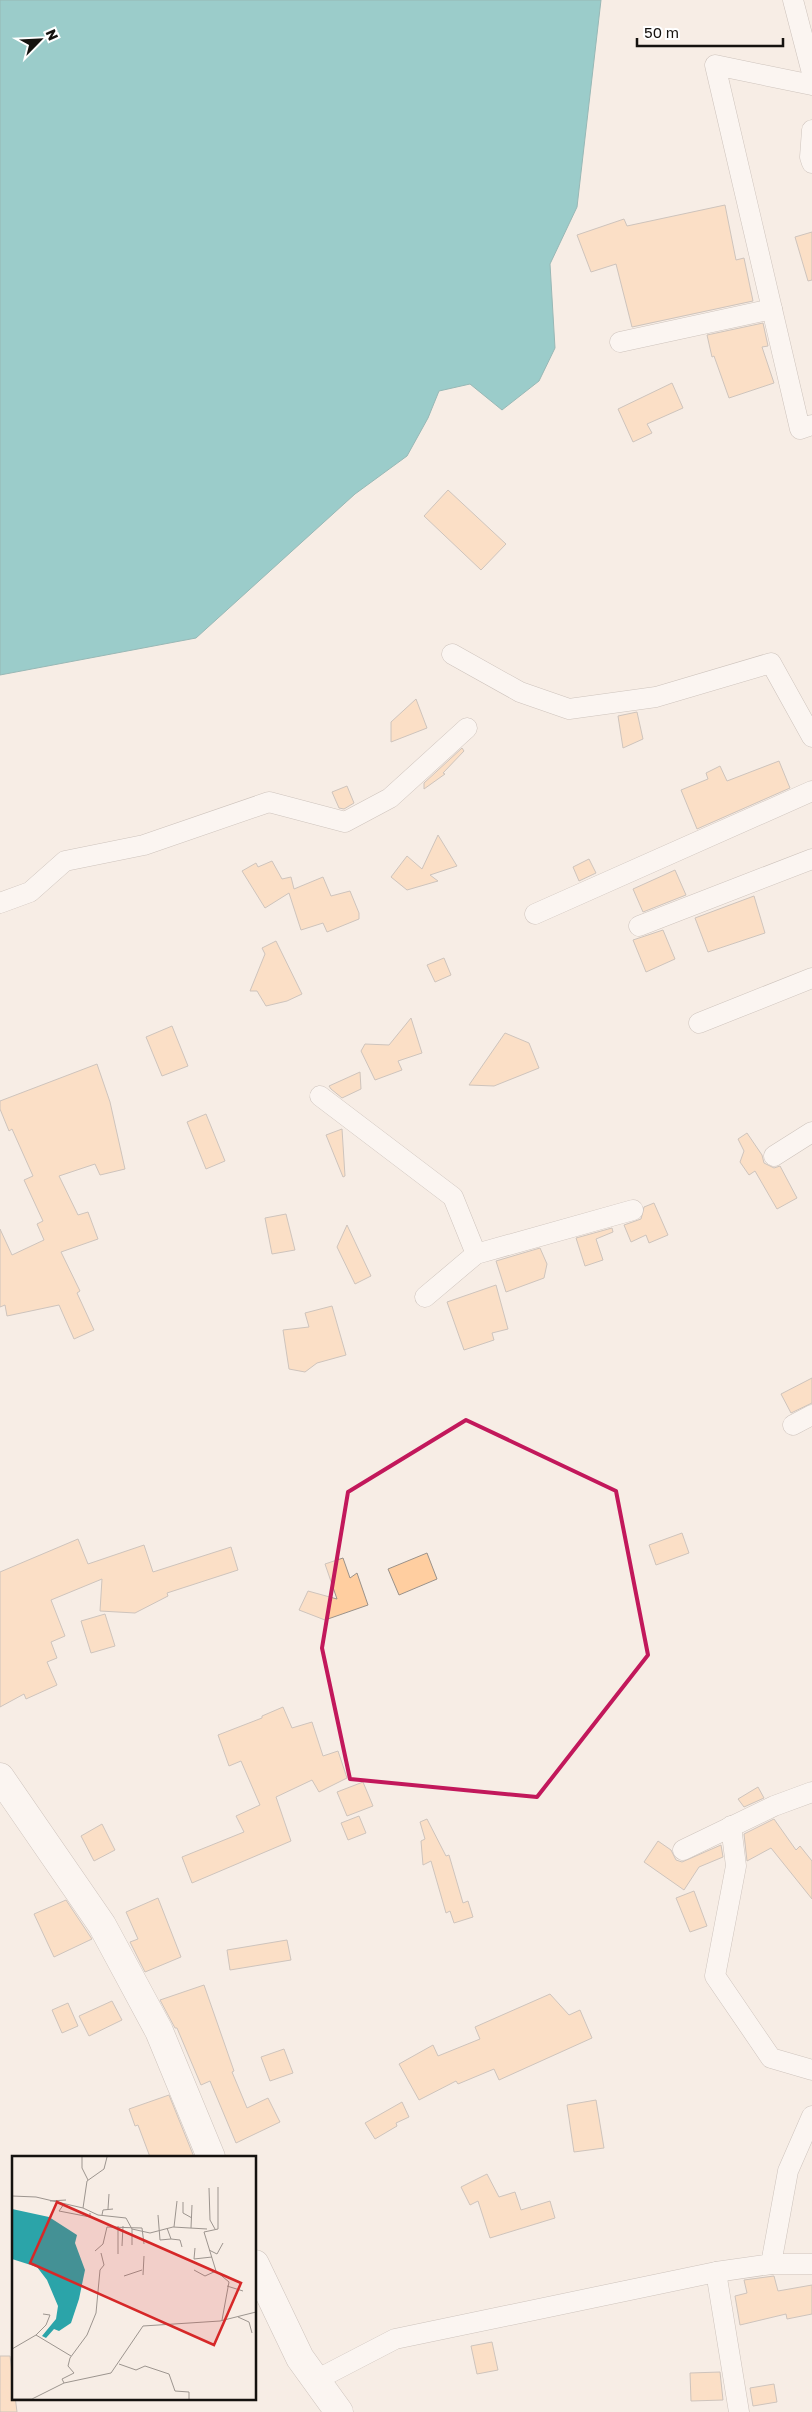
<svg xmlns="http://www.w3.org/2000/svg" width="812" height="2412" viewBox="0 0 812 2412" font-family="'Golos Text',sans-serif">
	<rect width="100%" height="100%" fill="#f7ede5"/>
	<path fill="#2ba4a9" stroke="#24787b" d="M0,0H601L577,207L550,264L555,348L539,381L502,410L470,384L439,391L428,418L407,456L355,494L196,638L0,675Z"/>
	<g fill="#ffcea0" stroke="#9b928a">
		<path d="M725,205L736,260L744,258L753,301L632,327L616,264L591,272L577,235L624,219L627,226Z"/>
		<path d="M812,232V280L808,281L795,237Z"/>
		<path d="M763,323L768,346L762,347L774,383L729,398L714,356L712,357L707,335Z"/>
		<path d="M672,383L683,408L647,424L652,433L633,442L618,409Z"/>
		<path d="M448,490L506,544L481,570L424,516Z"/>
		<path d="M416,699L427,728L391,742V722Z"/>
		<path d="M637,712L643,739L623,748L618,716Z"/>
		<path d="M462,748L464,751L443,773L445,774L424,789V783Z"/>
		<path d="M779,761L790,788L697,829L681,790L708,779L706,773L720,766L727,781Z"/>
		<path d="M347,786L354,803L344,809L339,808L332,792Z"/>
		<path d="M438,835L457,866L430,875L438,881L407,890L391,877L407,856L422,869Z"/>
		<path d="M589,859L596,873L579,881L573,867Z"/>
		<path d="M272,861L282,879L291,877L294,889L323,877L331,896L350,891L359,913V919L327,932L323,923L301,930L289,893L265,908L242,871L256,863L258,867Z"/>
		<path d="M675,870L686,895L643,912L633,889Z"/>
		<path d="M754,896L765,933L708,952L695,918Z"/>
		<path d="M663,930L675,959L646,972L633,940Z"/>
		<path d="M276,941L302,994L287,1001L266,1006L257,991H250L265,954L262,948Z"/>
		<path d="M444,958L451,975L435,982L427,965Z"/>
		<path d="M411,1018L422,1053L398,1061L402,1070L375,1080L361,1051L365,1044L389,1045Z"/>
		<path d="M172,1026L188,1066L162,1076L146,1037Z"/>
		<path d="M505,1033L529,1043L539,1068L494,1086L469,1085Z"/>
		<path d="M97,1064L110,1102L125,1169L100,1175L95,1164L59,1176L78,1215L88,1212L98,1239L61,1252L80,1291L77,1293L94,1330L74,1339L59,1305L7,1316L5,1305L0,1307V1229L12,1255L44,1240L37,1224L43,1221L24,1180L33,1176L12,1129L9,1131L0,1109V1101Z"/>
		<path d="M360,1072L361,1089L342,1098L331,1089L329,1086Z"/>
		<path d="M206,1114L225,1161L206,1169L187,1122Z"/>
		<path d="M342,1129L345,1176L343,1177L326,1135Z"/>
		<path d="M747,1133L762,1155L764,1163L774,1168L780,1166L797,1198L777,1209L755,1171L749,1175L740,1162L744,1151L738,1139Z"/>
		<path d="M654,1203L668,1235L649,1243L646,1235L631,1242L624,1225L641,1219L644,1207Z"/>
		<path d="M286,1214L295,1250L272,1254L265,1218Z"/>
		<path d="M347,1225L371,1276L355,1284L337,1247Z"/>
		<path d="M612,1228L613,1232L596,1239L603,1260L585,1266L576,1238Z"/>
		<path d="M540,1248L547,1264L544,1278L506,1292L496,1261Z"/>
		<path d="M496,1285L508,1329L492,1333L494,1340L464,1350L447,1302Z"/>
		<path d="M332,1306L346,1355L317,1363L305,1372L289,1369L283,1330L309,1327L305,1313Z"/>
		<path d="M812,1378V1403L791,1413L781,1394Z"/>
		<path d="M682,1533L689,1553L656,1565L649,1545Z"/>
		<path d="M78,1539L88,1564L144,1545L153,1572L231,1547L238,1570L167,1593L168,1596L135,1613L100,1611L102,1579L51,1600L65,1636L51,1642L57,1658L47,1662L57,1685L26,1699L24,1694L0,1707V1572Z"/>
		<path d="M427,1553L437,1579L399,1595L388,1569Z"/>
		<path d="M343,1558L350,1578L357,1573L368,1605L325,1620L299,1610L308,1591L337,1599L325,1564Z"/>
		<path d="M105,1614L115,1646L91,1653L81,1621Z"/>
		<path d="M283,1707L292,1728L312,1722L323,1756L338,1751L347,1778L319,1792L312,1780L276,1797L291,1841L192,1883L182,1857L244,1832L236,1816L260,1805L241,1761L229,1766L218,1735L262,1718V1716Z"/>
		<path d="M363,1782L373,1806L347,1816L337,1792Z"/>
		<path d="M758,1787L764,1798L744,1807L738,1799Z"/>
		<path d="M359,1816L366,1833L348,1840L341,1823Z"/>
		<path d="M427,1819L446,1856L449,1855L463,1903L468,1901L473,1917L454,1923L450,1911L446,1913L431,1861L423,1865L421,1841L425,1839L420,1822Z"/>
		<path d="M774,1819L796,1850L800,1846L812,1861V1899L771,1848L747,1861L744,1834Z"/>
		<path d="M102,1824L115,1850L94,1861L81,1836Z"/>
		<path d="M658,1841L671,1850L676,1860L682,1862L721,1845L723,1857L699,1867L684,1890L644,1862Z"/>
		<path d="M694,1891L707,1926L690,1932L676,1898Z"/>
		<path d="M158,1898L181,1957L145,1972L130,1942L138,1939L126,1912Z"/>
		<path d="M66,1900L92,1939L54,1957L34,1914Z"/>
		<path d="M287,1940L291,1960L230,1970L227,1950Z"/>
		<path d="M204,1985L234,2071L232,2072L247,2108L268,2098L280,2122L236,2143L210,2081L201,2085L177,2028H175L160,2000Z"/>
		<path d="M550,1994L569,2015L580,2010L592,2038L499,2080L494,2069L458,2084L456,2081L419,2100L399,2064L433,2045L438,2056L480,2039L475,2027Z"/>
		<path d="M112,2001L122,2020L89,2036L79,2016Z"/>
		<path d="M68,2003L78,2026L62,2033L52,2010Z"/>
		<path d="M284,2049L293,2073L270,2081L261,2057Z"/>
		<path d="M169,2095L194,2157H150L138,2125L135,2126L129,2109Z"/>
		<path d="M596,2100L604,2148L574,2152L567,2105Z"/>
		<path d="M402,2102L409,2117L396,2123L397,2126L375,2139L365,2123Z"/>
		<path d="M487,2174L499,2197L515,2192L521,2210L550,2201L555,2218L490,2238L478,2201L470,2205L461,2187Z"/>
		<path d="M774,2276L778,2291L812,2285V2314L787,2319L786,2314L740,2325L735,2296L747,2293L744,2280Z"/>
		<path d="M492,2342L498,2370L477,2374L471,2346Z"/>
		<path d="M0,2356H10L17,2412H0Z"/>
		<path d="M720,2372L723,2400L691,2401L690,2373Z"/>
		<path d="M774,2384L777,2402L753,2406L750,2388Z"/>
	</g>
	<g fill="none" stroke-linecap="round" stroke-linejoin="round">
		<defs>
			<g id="minor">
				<path d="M793,0L812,73"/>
				<path d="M812,85L715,65L800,429L812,425"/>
				<path d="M812,130L810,157L812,163"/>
				<path d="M620,342L772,309"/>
				<path d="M452,654L520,692L569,709L656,697L771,663L812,737"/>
				<path d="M0,903L30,892L65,861L144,845L269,802L345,822L390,798L467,728"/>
				<path d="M535,914L812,791"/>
				<path d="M639,926L812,859"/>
				<path d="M699,1023L812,978"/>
				<path d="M320,1096L453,1197L476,1254"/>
				<path d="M774,1156L812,1132"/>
				<path d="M425,1297L476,1254L633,1210"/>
				<path d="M793,1425L812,1415"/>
				<path d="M731,1826L736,1866L715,1976L771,2058L812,2070"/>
				<path d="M683,1850L774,1806L812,1792"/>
				<path d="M771,2264H812"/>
				<path d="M716,2272L739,2412"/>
				<path d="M316,2380L395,2339L716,2272L771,2264L788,2171L812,2116"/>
			</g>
			<g id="secondary">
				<path d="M0,1777L102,1925L159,2031L211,2157"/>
				<path d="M255,2264L300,2358L339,2412"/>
			</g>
		</defs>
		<use href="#minor" stroke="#9b928b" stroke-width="21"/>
		<use href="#secondary" stroke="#9b928b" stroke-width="29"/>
		<use href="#minor" stroke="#fff" stroke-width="20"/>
		<use href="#secondary" stroke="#fff" stroke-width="28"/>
	</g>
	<path d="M0 0H812V2412H0ZM466,1420L616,1491L648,1655L537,1797L350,1779L322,1648L348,1492Z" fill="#f7ede5" fill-opacity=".55" fill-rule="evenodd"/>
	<path fill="none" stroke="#c2185b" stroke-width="4" stroke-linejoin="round" d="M466,1420L616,1491L648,1655L537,1797L350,1779L322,1648L348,1492Z"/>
	<g transform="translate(12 2156)">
		<rect width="244" height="244" fill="#f7ede5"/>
		<path d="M0,53L37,61L65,79L63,87L73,114L67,143L59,167L47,175L42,173L34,182L30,180L44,163L46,150L35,124L25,111L0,103Z" fill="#2ba4a9"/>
		<path fill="none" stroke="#9d958f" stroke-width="1" d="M70,1V12L76,24M95,1L92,13L75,25L71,52L86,59L114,62L120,73V89M206,31V73L192,76L204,115L217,126L210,164M197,32L198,64L203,73M0,40L24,41L71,52M38,45L54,44M171,46V57L180,62M52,48L47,55L78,61V57M96,53L97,38M90,59L91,54L101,53M146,59L148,84L159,83M162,71L165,45M155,72L159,83L168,84L170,91M179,72L180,49M120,73L138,77L161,71L195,73M110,90L111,70M183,92L182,103L200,101M197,94L205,98L211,87M83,95L91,88L95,71L130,72L132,88M106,98V70M182,114L193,120L204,115M131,119L132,100M112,120L130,114M215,130L231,135M226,161L237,166L240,177M24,179L59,200M0,193L24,179L34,169L38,159L31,158M107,208L124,214L133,210L157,218L163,235L177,236V243M52,227L50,223L62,217L56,210L58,202L75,179L84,157L88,114L92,109L89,97M0,243H20L52,227L99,217L131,170L208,165L244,156"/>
		<path fill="#d62828" fill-opacity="0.15" stroke="#d62828" stroke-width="2.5" d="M45,46L229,127L202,189L18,107Z"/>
		<rect width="244" height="244" fill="none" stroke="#15120f" stroke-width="2.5"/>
	</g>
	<g transform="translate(40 40) rotate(66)" stroke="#ffffff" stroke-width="4" paint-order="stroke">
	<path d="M0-4L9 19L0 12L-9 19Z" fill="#15120f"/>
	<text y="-8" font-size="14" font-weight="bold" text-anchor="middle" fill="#15120f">N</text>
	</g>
	<path d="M637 38v8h146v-8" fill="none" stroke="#15120f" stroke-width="2.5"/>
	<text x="644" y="38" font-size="15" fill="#15120f" stroke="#ffffff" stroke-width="4" paint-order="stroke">50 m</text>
</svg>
